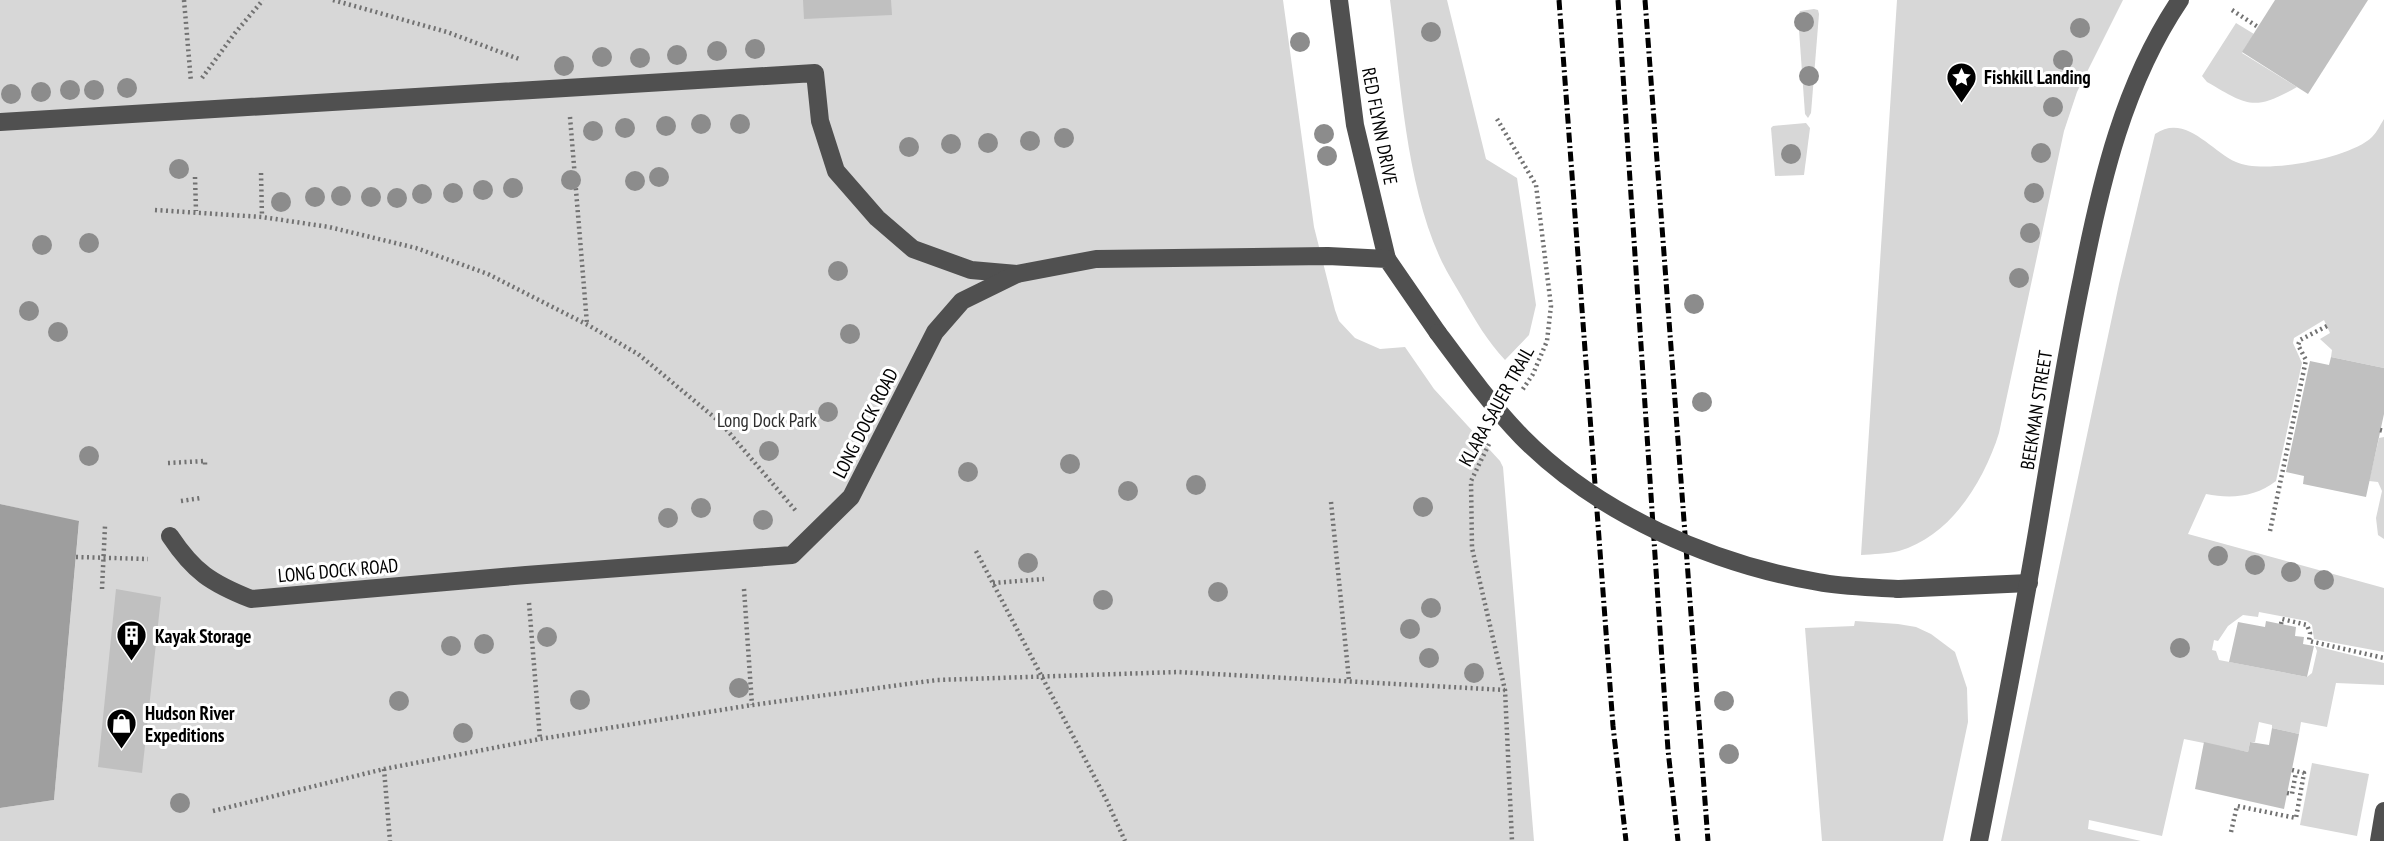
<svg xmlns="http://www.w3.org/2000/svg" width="2384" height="841" viewBox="0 0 2384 841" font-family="'PT Sans Narrow',sans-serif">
	<rect width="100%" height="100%" fill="#fff"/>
	<g fill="#d7d7d7">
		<path d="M0,0H1283L1314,227L1335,310L1339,321L1355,338L1380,349L1405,347L1434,389L1500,461L1503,467L1534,841H0V808L54,800L79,522L0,504Z"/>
		<path d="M1390,0H1447L1486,159L1517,178L1536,305L1529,335L1505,360C1488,342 1475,320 1463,299C1456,287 1448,274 1442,262C1406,186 1401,83 1390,0Z"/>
		<path d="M1897,0H2123L2077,92L2064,131L1999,433C1984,481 1951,536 1899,551C1887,554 1873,554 1861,555Z"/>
		<path d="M1814,9L1818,10L1819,14L1811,113L1808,118L1805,114L1798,16L1800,11Z"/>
		<path d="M2236,23L2254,34L2242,53L2297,87C2253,112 2247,105 2207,82L2202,76Z"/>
		<path d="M2384,119V368L2331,357L2332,350L2320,339L2330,333L2324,320L2294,338L2293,343L2302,363L2276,481C2256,497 2231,499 2206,494L2188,534L2384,588V652L2314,639L2312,625L2307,621L2259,612L2258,617L2243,615L2228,626L2218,641L2214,640L2212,650L2216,651L2219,660L2307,677L2312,673L2317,651L2315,646L2384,663V685L2336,683L2327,727L2301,722L2299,734L2272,728V725L2259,722L2255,742H2250L2248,752L2184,739L2162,836L2089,820L2088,829L2141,841H2001L2119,284L2155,134C2185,113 2210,150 2236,162C2263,175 2351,158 2372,137C2377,132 2380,125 2384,119Z"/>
		<path d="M1806,123L1810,128L1804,175L1775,176L1771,128L1773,126Z"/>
		<path d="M2384,437V539L2378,535L2376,518L2382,491L2378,482L2369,481L2379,438Z"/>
		<path d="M1855,621L1898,624L1916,627L1931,634L1955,652L1967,688L1968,722L1943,841H1822L1805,628L1854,626Z"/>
		<path d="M2312,763L2369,774L2357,836L2300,825Z"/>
	</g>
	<path fill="#9e9e9e" d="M0,504L79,521L54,800L0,808Z"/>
	<g fill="#c0c0c0">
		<path d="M803,0H891L892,15L804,19Z"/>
		<path d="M2275,0H2368L2308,94L2242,52Z"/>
		<path d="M2331,357L2384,368V414L2366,497L2303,484L2304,476L2286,472L2310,361L2329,365Z"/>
		<path d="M116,589L161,597L142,773L98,767Z"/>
		<path d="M2266,621L2296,627L2295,636L2304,637L2303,644L2314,646L2307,677L2229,662L2238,622L2265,627Z"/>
		<path d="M2272,728L2299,734L2284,809L2195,789L2204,742L2248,752L2250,742L2269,745Z"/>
	</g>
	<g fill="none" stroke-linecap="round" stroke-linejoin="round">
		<g stroke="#727272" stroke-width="4.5" stroke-dasharray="2 3.5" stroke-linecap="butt">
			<path d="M184,0L191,82"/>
			<path d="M333,0L447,32L519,59"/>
			<path d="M2232,10L2258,27"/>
			<path d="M202,78L235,33L263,0"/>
			<path d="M570,117L587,324"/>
			<path d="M1497,119L1536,185L1551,306L1547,341L1533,374L1521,392"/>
			<path d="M261,173L262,217"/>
			<path d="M195,177L196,211"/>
			<path d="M155,210L262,217L329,227L416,248L488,274L588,325L638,354L720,422L796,511"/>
			<path d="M2380,430L2384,431"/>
			<path d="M1489,444L1471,481L1472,548L1505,690L1512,841"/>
			<path d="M168,463L205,461V465"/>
			<path d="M181,501L201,498"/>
			<path d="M1331,502L1349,680"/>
			<path d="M2270,531L2306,360L2298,345L2300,340L2327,326"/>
			<path d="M976,551L1106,799L1125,841"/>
			<path d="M76,557L148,559"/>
			<path d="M993,583L1044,579"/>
			<path d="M102,589L105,526"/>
			<path d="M744,589L752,705"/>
			<path d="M529,603L540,739"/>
			<path d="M2281,624L2282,619L2307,625L2310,633L2309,641L2384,658"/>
			<path d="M384,769L390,841"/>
			<path d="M2287,793L2292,794L2296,772"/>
			<path d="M213,811L384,769L540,739L752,705L937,680L1178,672L1505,690"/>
			<path d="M2231,832L2237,806L2296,818L2304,773L2292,770"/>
		</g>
		<g stroke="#505050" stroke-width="18">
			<path d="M1339,0L1355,125L1387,259"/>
			<path d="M0,122L815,73L820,121L836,171L877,218L913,249L971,270L1017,274"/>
			<path d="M170,536C194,572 211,583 251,599L526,575L792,555L851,497L935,332L962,301L1017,274L1096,259L1328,256L1387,259L1438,333"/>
			<path d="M1898,589L2029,583"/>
			<path d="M1979,841C2001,730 2023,619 2041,508C2054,431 2066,354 2082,278C2101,181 2124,83 2180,0"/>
			<path d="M2379,841L2384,811"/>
		</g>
		<g stroke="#000" stroke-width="5" stroke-dasharray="10 3.5 2 3.5" stroke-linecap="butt">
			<path d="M1559,0L1613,726L1626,841"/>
			<path d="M1618,0L1668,750L1678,841"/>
			<path d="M1645,0L1708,841"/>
		</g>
		<path stroke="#505050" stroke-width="18" d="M1438,333C1464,368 1491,405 1522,437C1598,514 1712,564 1818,582C1844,587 1871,587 1898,589"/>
	</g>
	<g fill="#8c8c8c">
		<circle cx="1804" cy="22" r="10"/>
		<circle cx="2080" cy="28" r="10"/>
		<circle cx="1431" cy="32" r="10"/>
		<circle cx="1300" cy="42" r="10"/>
		<circle cx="755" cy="49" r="10"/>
		<circle cx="717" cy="51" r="10"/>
		<circle cx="677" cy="55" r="10"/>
		<circle cx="602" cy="57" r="10"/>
		<circle cx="640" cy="58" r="10"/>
		<circle cx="2063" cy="60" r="10"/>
		<circle cx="564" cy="66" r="10"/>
		<circle cx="1809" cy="76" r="10"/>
		<circle cx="127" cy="88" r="10"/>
		<circle cx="70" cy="90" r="10"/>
		<circle cx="94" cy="90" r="10"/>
		<circle cx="41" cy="92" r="10"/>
		<circle cx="11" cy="94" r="10"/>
		<circle cx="2053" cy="107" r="10"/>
		<circle cx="701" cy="124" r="10"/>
		<circle cx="740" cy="124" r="10"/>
		<circle cx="666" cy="126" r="10"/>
		<circle cx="625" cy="128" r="10"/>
		<circle cx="593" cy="131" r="10"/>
		<circle cx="1324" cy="134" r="10"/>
		<circle cx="1064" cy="138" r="10"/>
		<circle cx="1030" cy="141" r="10"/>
		<circle cx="988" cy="143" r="10"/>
		<circle cx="951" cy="144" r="10"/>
		<circle cx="909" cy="147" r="10"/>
		<circle cx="2041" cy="153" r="10"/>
		<circle cx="1791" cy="154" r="10"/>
		<circle cx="1327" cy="156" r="10"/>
		<circle cx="179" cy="169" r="10"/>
		<circle cx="659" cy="177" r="10"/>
		<circle cx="571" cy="180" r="10"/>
		<circle cx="635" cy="181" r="10"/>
		<circle cx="513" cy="188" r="10"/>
		<circle cx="483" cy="190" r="10"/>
		<circle cx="453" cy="193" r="10"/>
		<circle cx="2034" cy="193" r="10"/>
		<circle cx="422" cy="194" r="10"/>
		<circle cx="341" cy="196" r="10"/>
		<circle cx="315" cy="197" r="10"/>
		<circle cx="371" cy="197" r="10"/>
		<circle cx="397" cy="198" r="10"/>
		<circle cx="281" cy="202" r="10"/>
		<circle cx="2030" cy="233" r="10"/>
		<circle cx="89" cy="243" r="10"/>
		<circle cx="42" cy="245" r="10"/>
		<circle cx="838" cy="271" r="10"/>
		<circle cx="2019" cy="278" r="10"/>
		<circle cx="1694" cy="304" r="10"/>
		<circle cx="29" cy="311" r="10"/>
		<circle cx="58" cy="332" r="10"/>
		<circle cx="850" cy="334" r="10"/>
		<circle cx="1702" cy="402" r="10"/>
		<circle cx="828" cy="412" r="10"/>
		<circle cx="769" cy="451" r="10"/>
		<circle cx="89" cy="456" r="10"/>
		<circle cx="1070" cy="464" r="10"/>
		<circle cx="968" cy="472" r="10"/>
		<circle cx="1196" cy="485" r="10"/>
		<circle cx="1128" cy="491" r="10"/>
		<circle cx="1423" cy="507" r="10"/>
		<circle cx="701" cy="508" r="10"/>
		<circle cx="668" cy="518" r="10"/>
		<circle cx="763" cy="520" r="10"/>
		<circle cx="2218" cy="556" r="10"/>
		<circle cx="1028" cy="563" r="10"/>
		<circle cx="2255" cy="565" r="10"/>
		<circle cx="2291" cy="572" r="10"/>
		<circle cx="2324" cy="580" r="10"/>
		<circle cx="1218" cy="592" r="10"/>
		<circle cx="1103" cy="600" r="10"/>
		<circle cx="1431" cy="608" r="10"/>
		<circle cx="1410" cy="629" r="10"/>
		<circle cx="547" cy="637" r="10"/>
		<circle cx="484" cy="644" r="10"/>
		<circle cx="451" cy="646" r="10"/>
		<circle cx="2180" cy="648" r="10"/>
		<circle cx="1429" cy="658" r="10"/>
		<circle cx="1474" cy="673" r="10"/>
		<circle cx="739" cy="688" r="10"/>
		<circle cx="580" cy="700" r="10"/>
		<circle cx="399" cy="701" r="10"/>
		<circle cx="1724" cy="701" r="10"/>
		<circle cx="463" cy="733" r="10"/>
		<circle cx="1729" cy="754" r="10"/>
		<circle cx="180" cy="803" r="10"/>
	</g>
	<defs>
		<symbol id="sight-pin" viewBox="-11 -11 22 30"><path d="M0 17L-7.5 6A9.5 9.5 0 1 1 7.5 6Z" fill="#000" stroke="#fff"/><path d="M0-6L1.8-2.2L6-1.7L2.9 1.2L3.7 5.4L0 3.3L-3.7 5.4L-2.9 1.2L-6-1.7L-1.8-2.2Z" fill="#fff"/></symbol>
		<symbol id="building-pin" viewBox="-11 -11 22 30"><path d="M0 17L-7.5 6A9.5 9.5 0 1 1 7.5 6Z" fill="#000" stroke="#fff"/><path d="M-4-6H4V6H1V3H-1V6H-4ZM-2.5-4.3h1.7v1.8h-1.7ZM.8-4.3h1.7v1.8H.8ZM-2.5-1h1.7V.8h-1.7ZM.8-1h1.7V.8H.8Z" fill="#fff"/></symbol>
		<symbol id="shop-pin" viewBox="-11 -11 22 30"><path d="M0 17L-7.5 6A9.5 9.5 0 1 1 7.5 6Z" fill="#000" stroke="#fff"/><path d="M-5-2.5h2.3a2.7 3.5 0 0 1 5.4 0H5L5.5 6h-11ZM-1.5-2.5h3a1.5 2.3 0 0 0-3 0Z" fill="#fff"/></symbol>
	</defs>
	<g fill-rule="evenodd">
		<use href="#sight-pin" x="1944" y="60" width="35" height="47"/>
		<use href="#building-pin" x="114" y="618" width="35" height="47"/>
		<use href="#shop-pin" x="104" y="706" width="35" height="47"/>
	</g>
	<g text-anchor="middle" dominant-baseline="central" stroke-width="6" stroke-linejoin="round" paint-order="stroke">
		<g font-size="19" font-weight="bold" fill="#000" stroke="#fff" text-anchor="start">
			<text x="1984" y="77">Fishkill Landing</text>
			<text x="155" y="636">Kayak Storage</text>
			<text x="145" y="713">Hudson River<tspan x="145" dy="22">Expeditions</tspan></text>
		</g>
		<g font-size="19" fill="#000" stroke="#fff">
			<text transform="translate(1380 126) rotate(79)">RED FLYNN DRIVE</text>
			<text transform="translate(1496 406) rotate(-61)">KLARA SAUER TRAIL</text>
			<text transform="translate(2036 410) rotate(-81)">BEEKMAN STREET</text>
			<text transform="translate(865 423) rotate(-63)">LONG DOCK ROAD</text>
			<text transform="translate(338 570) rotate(-5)">LONG DOCK ROAD</text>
		</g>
		<g font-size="19" fill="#2e2e2e" stroke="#fff">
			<text x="767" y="420">Long Dock Park</text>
		</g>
	</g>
</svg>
